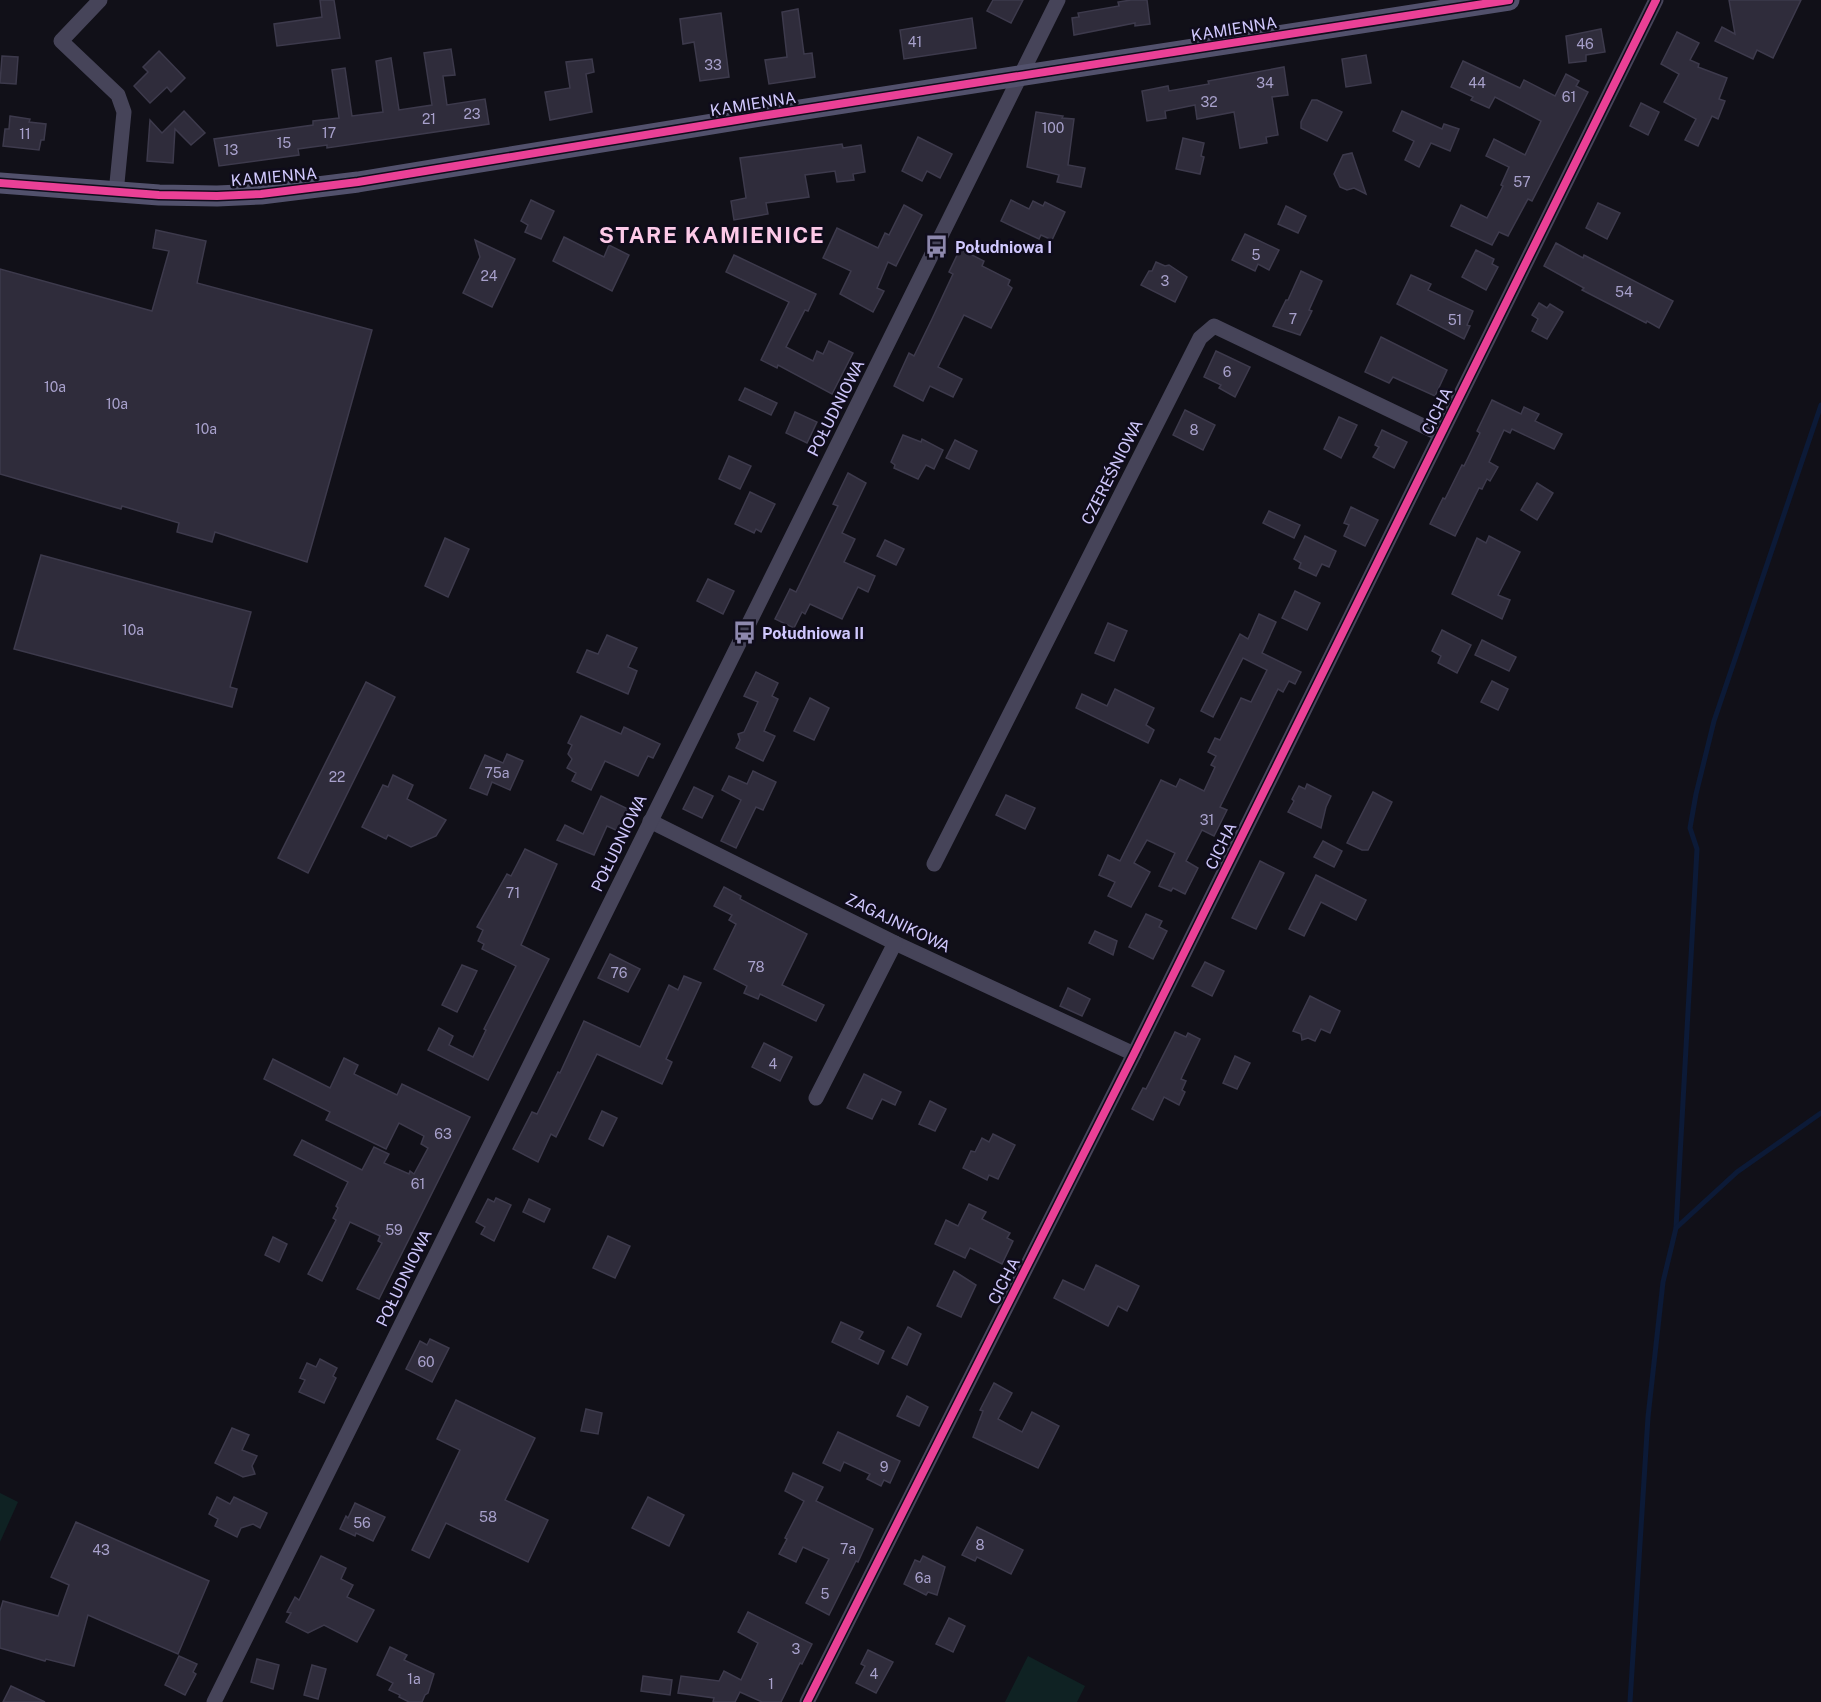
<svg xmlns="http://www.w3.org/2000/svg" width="1821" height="1702" viewBox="0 0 1821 1702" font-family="'Public Sans',sans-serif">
	<rect width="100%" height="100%" fill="#111018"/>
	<g fill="#0f2223">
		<path d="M0,1493L18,1502L0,1542Z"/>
		<path d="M1028,1656L1085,1686L1077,1702H1005Z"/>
	</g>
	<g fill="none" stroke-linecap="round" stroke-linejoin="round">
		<g stroke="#0c1a37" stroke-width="5">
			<path d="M1676,1228L1697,849L1690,828L1696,794L1714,721L1821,405"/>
			<path d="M1630,1702L1648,1417L1663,1282L1676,1228L1737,1172L1821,1113"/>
		</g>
	</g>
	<g fill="#2f2c3b" stroke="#3d3a4c" stroke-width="1.5">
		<path d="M320,0H334L340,38L277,46L274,24L322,17Z"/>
		<path d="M993,0H1023L1011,23L987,11Z"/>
		<path d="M1131,0H1147L1150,24L1135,26V23L1074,35L1072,18L1079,17L1078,13L1119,6L1118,2Z"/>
		<path d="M1729,0H1801L1773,58L1757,50L1753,59L1715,41L1722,27L1735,34Z"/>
		<path d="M798,9L804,54L812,53L815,77L769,84L765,60L787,57L782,12Z"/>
		<path d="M721,13L729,77L700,81L694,42L683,44L680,19Z"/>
		<path d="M972,18L976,48L904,59L900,30Z"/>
		<path d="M1601,29L1605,52L1586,55V61L1569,63L1566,36Z"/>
		<path d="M1677,32L1699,43L1690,60L1699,64L1698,67L1727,78L1719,99L1725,101L1718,119L1712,116L1698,146L1685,140L1696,119L1664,102L1679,74L1661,64Z"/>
		<path d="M451,49L455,75L443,76L447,105L485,99L489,124L327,148V145L298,149L299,155L219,166L214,139L313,125V121L339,118L332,70L345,68L352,116L383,112L376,61L391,58L399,110L432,105L424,53Z"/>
		<path d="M159,51L185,78L171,92L167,87L150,103L134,86L148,72L143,67Z"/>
		<path d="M1366,55L1371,83L1346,87L1342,59Z"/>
		<path d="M2,56L18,57L16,84L0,83Z"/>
		<path d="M592,59L594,72L586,74L592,112L550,120L545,92L570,88L566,62Z"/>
		<path d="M1463,61L1520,88L1524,80L1555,96L1566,74L1579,81L1576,86L1588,92L1532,201L1528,199L1508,236L1499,232L1492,245L1451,226L1461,205L1487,218L1503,186L1501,185L1509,167L1486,156L1494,139L1525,155L1541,121L1495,97L1489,108L1471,100L1473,97L1451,87Z"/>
		<path d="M1284,67L1288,95L1272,97L1278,135L1266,137L1267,143L1240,148L1234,112L1197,119L1195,105L1165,111L1166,118L1147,121L1142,91L1168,86L1169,91L1209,84L1208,81Z"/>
		<path d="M1312,100H1317L1342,112L1327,141L1301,128V122Z"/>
		<path d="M1641,103L1659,112L1648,135L1630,126Z"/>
		<path d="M184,111L205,133L191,145L175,129L173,163L147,161L150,120L162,133Z"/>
		<path d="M1402,111L1442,129L1444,124L1459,129L1450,151L1431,143L1419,167L1405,160L1414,141L1393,131Z"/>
		<path d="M1036,112L1063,116L1062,118L1074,119L1068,165L1085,168L1081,187L1057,182L1059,175L1027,167Z"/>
		<path d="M10,116L30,119L29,122L46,124L44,140H41L39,150L3,146L5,129H9Z"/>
		<path d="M918,137L952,154L940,178L927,171L922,181L902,171Z"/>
		<path d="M1183,138L1204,143L1201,156L1204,157L1200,174L1176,169Z"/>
		<path d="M842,144L843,148L861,145L865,172L853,174L854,180L837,182L835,171L805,175L809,197L766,203L768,214L734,220L731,201L746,198L740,158Z"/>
		<path d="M1352,153L1366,194L1354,188L1347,190L1340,187L1334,174L1343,155Z"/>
		<path d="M531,200L554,211L541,239L525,232L528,225L521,221Z"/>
		<path d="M1011,200L1029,209L1033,201L1043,206L1045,202L1065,212L1052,240L1041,235L1039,239L1001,221Z"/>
		<path d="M1598,203L1620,213L1607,239L1586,228Z"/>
		<path d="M904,205L922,215L896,266L888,262L877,288L884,291L873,312L840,294L851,271L823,258L837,228L878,248L885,233L889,235Z"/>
		<path d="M1286,206L1306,216L1298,233L1278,224Z"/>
		<path d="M156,230L206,241L197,283L372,330L307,562L215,532L212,542L177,532L179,523L122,506L121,509L0,474V269L152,311L169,251L153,248Z"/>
		<path d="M1245,234L1279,250L1269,270L1258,264L1255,271L1232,260Z"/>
		<path d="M564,237L604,257L609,245L629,255L612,291L553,261Z"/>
		<path d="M475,240L515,259L492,307L463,293L480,257Z"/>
		<path d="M1556,243L1583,258L1584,255L1673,301L1659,328L1647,321L1646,323L1582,290L1584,288L1544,266Z"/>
		<path d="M960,249L984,261L982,266L1010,280L1008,285L1012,288L991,328L964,315L938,367L962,379L953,397L930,386L923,401L894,386L909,353L914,356L932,319L953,274L949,272Z"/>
		<path d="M1476,250L1494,259L1492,264L1498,267L1486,290L1462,277Z"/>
		<path d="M734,255L816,294L808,311L805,310L786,347L813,361L817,351L823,354L829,341L853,353L832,394L778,365L777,368L761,360L789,302L726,272Z"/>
		<path d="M1156,262L1165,266L1169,265L1187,277L1175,302L1141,285L1149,271H1152Z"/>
		<path d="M1301,271L1322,281L1309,310L1312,311L1300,335L1273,326L1286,300H1288Z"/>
		<path d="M1411,275L1431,284L1428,290L1473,311L1467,325L1470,326L1464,339L1397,304Z"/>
		<path d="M1539,303L1547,308L1550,304L1563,312L1547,339L1532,331L1538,319L1532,315Z"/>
		<path d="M1381,337L1447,370L1435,396L1393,377L1389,383L1365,372Z"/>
		<path d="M1216,351L1250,367L1235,397L1219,388L1221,385L1204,377Z"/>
		<path d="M745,388L777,403L771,415L739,400Z"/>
		<path d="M1492,400L1521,414L1524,407L1539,414L1535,421L1562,434L1554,449L1512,429L1510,433L1504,430L1489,462L1498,467L1490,481L1487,479L1482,489L1479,488L1455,536L1430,524L1443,498L1445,499L1462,465L1464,466L1480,433L1477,431Z"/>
		<path d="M1185,410L1215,425L1203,450L1173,435Z"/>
		<path d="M795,412L817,422L807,443L786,433Z"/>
		<path d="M1339,417L1357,425L1341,458L1324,449Z"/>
		<path d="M1382,430L1407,442L1394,468L1373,457L1379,447L1375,445Z"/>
		<path d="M903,435L921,442L922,439L943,450L934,469L926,465L918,479L894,468L895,465L891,462Z"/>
		<path d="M955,440L977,451L969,469L946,458Z"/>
		<path d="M729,456L751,466L740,489L719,479Z"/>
		<path d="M848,473L866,483L842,533L855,539L844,562L875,576L868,592L858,587L842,619L810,604L805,614L802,612L794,628L775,619L790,589L796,592L838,506L833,504Z"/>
		<path d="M1537,483L1553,493L1537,520L1521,510Z"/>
		<path d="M750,492L775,504L761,532L756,529L754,533L735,524Z"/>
		<path d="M1351,507L1378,520L1365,546L1344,536L1349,525L1344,523Z"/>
		<path d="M1269,511L1300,525L1294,538L1263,523Z"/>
		<path d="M1305,536L1336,551L1329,567L1322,564L1316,576L1299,568L1301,563L1294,559Z"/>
		<path d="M1489,536L1520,552L1498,595L1510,600L1502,619L1452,594L1477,538L1486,543Z"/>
		<path d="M445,538L469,549L448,597L425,586Z"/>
		<path d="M885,540L904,549L896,565L877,556Z"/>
		<path d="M41,555L251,612L230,687L237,689L232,707L14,649Z"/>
		<path d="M708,579L734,591L723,614L697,601Z"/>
		<path d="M1295,591L1320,603L1307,630L1282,618Z"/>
		<path d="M1259,614L1276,622L1262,653L1301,672L1295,684L1289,681L1283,692L1278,689L1224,799L1220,807L1227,810L1214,836L1202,830L1186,861L1198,868L1185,894L1173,888L1171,891L1159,886L1175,853L1147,840L1134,863L1150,872L1131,907L1108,896L1115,882L1099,875L1108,855L1120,861L1161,780L1176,787L1180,779L1204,791L1215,767L1211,765L1216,756L1208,752L1215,738L1220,740L1241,698L1251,702L1267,670L1243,658L1213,717L1201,711L1240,634L1248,639Z"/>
		<path d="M1108,623L1127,631L1114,661L1095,653Z"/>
		<path d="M1442,630L1471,645L1457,673L1438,663L1441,656L1432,651Z"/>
		<path d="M607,635L637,648L628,667L637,671L628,694L577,672L587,650L598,654Z"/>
		<path d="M1482,640L1516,657L1509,671L1475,655Z"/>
		<path d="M756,672L778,683L772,696L778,699L764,731L775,736L763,761L736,748L740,740L738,734L744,732L758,702L744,696Z"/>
		<path d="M1492,681L1508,689L1498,710L1481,702Z"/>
		<path d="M366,682L395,697L308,873L278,858Z"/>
		<path d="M1115,689L1154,708L1146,725L1154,730L1148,743L1076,708L1082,694L1107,706Z"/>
		<path d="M810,698L829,708L814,740L794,731Z"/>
		<path d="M581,716L621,734L624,727L660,744L653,758L648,756L638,776L605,761L591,790L572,781L576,773L567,768L572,759L568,754L572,745L568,743Z"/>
		<path d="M507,754L523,761L510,790L492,782L487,795L470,788L485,755L503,763Z"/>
		<path d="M753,771L776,782L763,810L756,807L736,848L721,841L741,800L722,790L729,776L747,784Z"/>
		<path d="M393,775L413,785L407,799L446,820L436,836L411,847L388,835L386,839L362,827L383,785L388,787Z"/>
		<path d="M1307,784L1331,796L1326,807L1321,828L1288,812L1294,801L1292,799L1299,786L1305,789Z"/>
		<path d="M694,787L713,796L702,818L683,809Z"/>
		<path d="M1373,792L1392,802L1368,850H1362L1347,843Z"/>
		<path d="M1006,795L1035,808L1025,829L996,815Z"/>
		<path d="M601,796L628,809L618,831L607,826L594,855L557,840L565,825L583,834Z"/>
		<path d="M1323,841L1342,851L1334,867L1314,857Z"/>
		<path d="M525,849L557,864L521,945L549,959L488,1080L428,1050L439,1028L453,1036L449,1045L473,1057L486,1030L484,1029L516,966L482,949L484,944L478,941L483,930L477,927L507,874L511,876Z"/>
		<path d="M1260,861L1284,873L1256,929L1232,918Z"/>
		<path d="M1316,875L1366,900L1356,920L1321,902L1304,936L1289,929Z"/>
		<path d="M724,887L741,896L740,899L807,934L782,985L824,1005L816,1021L760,994L758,999L744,993L747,986L714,969L736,924L729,920L732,915L714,906Z"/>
		<path d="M1146,914L1162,921L1159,927L1167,931L1153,959L1129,947Z"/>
		<path d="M1095,931L1117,941L1113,955L1089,943Z"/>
		<path d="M610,954L640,969L628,992L598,978Z"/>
		<path d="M1205,962L1224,971L1212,996L1192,986Z"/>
		<path d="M462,965L477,971L457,1012L442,1005Z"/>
		<path d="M684,976L701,983L666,1059L672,1062L662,1084L597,1054L556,1137L551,1134L538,1162L513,1149L532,1112L537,1114L558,1072L560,1073L584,1021L640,1047L669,985L678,990Z"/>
		<path d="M1068,988L1090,999L1082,1016L1060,1006Z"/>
		<path d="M1310,996L1340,1011L1330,1033L1321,1029L1315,1041L1308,1038L1302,1040L1301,1034L1293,1031Z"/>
		<path d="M1175,1032L1186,1037L1188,1033L1200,1039L1181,1079L1186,1081L1182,1090L1185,1092L1179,1105L1164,1097L1153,1120L1132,1109L1143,1088L1146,1089Z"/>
		<path d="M764,1043L792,1057L780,1081L752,1067Z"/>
		<path d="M1235,1056L1250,1063L1237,1089L1223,1083Z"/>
		<path d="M344,1058L358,1065L354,1074L397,1095L402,1084L470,1117L379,1299L357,1289L382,1243L378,1241L380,1236L350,1222L322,1281L308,1274L336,1220L333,1218L338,1208L336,1206L348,1182L294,1155L302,1140L362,1170L374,1147L389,1154L384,1163L409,1174L410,1171L414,1174L428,1148L421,1144L424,1136L399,1123L386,1149L326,1120L330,1112L264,1079L273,1059L330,1088Z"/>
		<path d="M864,1074L901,1092L895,1105L882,1099L872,1119L847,1108Z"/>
		<path d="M930,1101L946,1109L935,1131L919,1124Z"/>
		<path d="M602,1111L617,1118L603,1146L589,1139Z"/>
		<path d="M993,1134L1015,1145L998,1179L989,1175L987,1180L963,1168L971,1151L975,1152L982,1138L989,1142Z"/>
		<path d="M496,1198L511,1205L494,1241L481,1234L485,1227L476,1222L488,1199L494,1202Z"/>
		<path d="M529,1199L550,1209L544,1222L523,1212Z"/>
		<path d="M969,1204L986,1212L982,1219L1010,1233L1007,1238L1013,1241L1002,1264L970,1248L965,1258L935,1244L946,1220L958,1226Z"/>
		<path d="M608,1236L630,1246L615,1278L593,1268Z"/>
		<path d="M273,1237L287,1244L279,1262L265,1255Z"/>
		<path d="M1096,1265L1139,1286L1127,1311L1118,1306L1108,1326L1054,1298L1063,1280L1084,1290Z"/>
		<path d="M954,1271L976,1285L961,1317L937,1306Z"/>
		<path d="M841,1322L863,1332L859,1339L884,1351L878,1364L832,1342Z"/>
		<path d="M908,1327L921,1334L907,1365L892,1358Z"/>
		<path d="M430,1339L449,1348L432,1382L406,1369L420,1341L427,1345Z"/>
		<path d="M320,1359L337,1368L333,1376L336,1378L324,1403L299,1392L305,1380L300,1378L307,1363L316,1367Z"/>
		<path d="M994,1383L1012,1393L998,1419L1022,1432L1032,1412L1059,1426L1038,1468L973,1437L983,1411L980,1410Z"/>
		<path d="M907,1396L928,1407L919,1426L897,1416Z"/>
		<path d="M456,1400L535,1438L505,1500L548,1520L528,1562L446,1523L429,1558L412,1550L460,1450L437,1439Z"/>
		<path d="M586,1409L602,1413L598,1434L581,1431Z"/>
		<path d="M232,1428L249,1435L242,1450L257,1456L252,1466L255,1474L243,1477L215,1463Z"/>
		<path d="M838,1432L900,1461L890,1483L884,1480L881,1486L867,1479L870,1474L844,1462L840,1471L823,1463Z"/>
		<path d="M793,1473L823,1487L816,1501L873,1529L858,1562L856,1561L829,1615L806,1603L829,1559L803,1547L796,1562L779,1554L787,1539L785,1538L804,1501L785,1491Z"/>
		<path d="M217,1497L230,1504L234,1497L267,1513L260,1528L253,1524L241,1528L237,1537L215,1526L218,1519L209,1514Z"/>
		<path d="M648,1497L684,1515L669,1546L632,1528Z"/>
		<path d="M355,1503L385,1517L373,1541L356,1533L355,1536L340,1529L346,1516L348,1518Z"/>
		<path d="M76,1522L209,1581L178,1654L88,1615L74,1666L46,1659L45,1661L0,1648V1611L3,1601L58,1616L69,1585L51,1577Z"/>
		<path d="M977,1527L1023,1550L1011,1574L977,1557L975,1561L962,1555Z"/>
		<path d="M321,1556L346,1568L341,1579L353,1585L347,1597L374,1610L357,1642L324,1625L308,1633L286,1622L291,1613L287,1612L295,1597L299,1600Z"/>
		<path d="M923,1556L945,1567L937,1595L928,1592L926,1595L904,1584L915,1560L920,1562Z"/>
		<path d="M748,1612L812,1644L802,1664L800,1663L781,1702H762L740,1692L735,1702H713L714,1698L678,1693L681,1676L719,1681L724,1671L741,1680L758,1643L738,1632Z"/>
		<path d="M949,1618L965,1626L953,1652L936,1644Z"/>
		<path d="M390,1647L407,1655L404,1660L434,1674L428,1693L425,1695L422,1702H409L399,1697L400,1695L389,1690L393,1683L377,1675Z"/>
		<path d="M868,1650L893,1662L876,1693L856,1683L865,1666L861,1664Z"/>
		<path d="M179,1656L197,1664L193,1672L196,1674L185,1695L165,1685Z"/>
		<path d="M257,1659L279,1665L273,1689L251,1682Z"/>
		<path d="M312,1665L326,1669L318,1699L304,1695Z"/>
		<path d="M643,1676L672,1680L670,1695L641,1691Z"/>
		<path d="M11,1686L45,1702H3Z"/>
	</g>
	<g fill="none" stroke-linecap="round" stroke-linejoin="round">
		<g stroke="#464459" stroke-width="15">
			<path d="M100,0L61,41L118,95L124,112L116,193"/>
			<path d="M650,821L895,943L1134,1054"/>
			<path d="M934,864L1200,338L1214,326L1440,434"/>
			<path d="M816,1098L895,943"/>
			<path d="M214,1702L1058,0"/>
			<path d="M807,1702L1134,1054L1656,0"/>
		</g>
		<path stroke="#52516c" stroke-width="21" d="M0,183L159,195L217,196L261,194L358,182L761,116L1509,0"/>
		<defs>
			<g id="cycleway">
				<path d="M0,183L159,195L217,196L261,194L358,182L761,116L1509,0"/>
				<path d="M807,1702L1134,1054L1656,0"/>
			</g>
		</defs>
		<use href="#cycleway" stroke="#0f0c1b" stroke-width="11"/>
		<use href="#cycleway" stroke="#ea4096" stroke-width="8"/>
	</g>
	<defs>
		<symbol id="bus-bare" viewBox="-9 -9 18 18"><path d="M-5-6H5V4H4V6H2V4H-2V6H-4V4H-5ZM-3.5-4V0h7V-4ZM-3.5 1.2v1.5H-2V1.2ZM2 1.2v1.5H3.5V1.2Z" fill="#8d88ad" stroke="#0f0c1b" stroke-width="2.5" paint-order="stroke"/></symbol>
	</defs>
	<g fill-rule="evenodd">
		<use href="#bus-bare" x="920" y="230" width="33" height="33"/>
		<use href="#bus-bare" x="728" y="616" width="33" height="33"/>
	</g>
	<g text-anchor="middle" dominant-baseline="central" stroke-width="5" stroke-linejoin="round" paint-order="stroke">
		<g font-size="14" fill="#a8a1cc">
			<text x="915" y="42">41</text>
			<text x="1585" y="44">46</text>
			<text x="713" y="65">33</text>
			<text x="1265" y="83">34</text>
			<text x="1477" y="83">44</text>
			<text x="1569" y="97">61</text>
			<text x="1209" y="102">32</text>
			<text x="472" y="114">23</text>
			<text x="429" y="119">21</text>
			<text x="1053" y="128">100</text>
			<text x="329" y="133">17</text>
			<text x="25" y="134">11</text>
			<text x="284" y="143">15</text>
			<text x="231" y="150">13</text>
			<text x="1522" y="182">57</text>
			<text x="1256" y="255">5</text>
			<text x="489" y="276">24</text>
			<text x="1165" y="281">3</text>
			<text x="1624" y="292">54</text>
			<text x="1293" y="319">7</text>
			<text x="1455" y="320">51</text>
			<text x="1227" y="372">6</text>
			<text x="55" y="387">10a</text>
			<text x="117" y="404">10a</text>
			<text x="206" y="429">10a</text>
			<text x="1194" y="430">8</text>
			<text x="133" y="630">10a</text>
			<text x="497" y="773">75a</text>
			<text x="337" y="777">22</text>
			<text x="1207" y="820">31</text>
			<text x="513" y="893">71</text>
			<text x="756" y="967">78</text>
			<text x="619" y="973">76</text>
			<text x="773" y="1064">4</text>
			<text x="443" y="1134">63</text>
			<text x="418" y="1184">61</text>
			<text x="394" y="1230">59</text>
			<text x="426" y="1362">60</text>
			<text x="884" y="1467">9</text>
			<text x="488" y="1517">58</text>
			<text x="362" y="1523">56</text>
			<text x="980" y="1545">8</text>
			<text x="848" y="1549">7a</text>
			<text x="101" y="1550">43</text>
			<text x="923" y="1578">6a</text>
			<text x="825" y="1594">5</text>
			<text x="796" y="1649">3</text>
			<text x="874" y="1674">4</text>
			<text x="414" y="1679">1a</text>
			<text x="771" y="1684">1</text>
		</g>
		<g font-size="16" fill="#d0c8fd" stroke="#0f0c1b">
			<text transform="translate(1234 29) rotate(-9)">KAMIENNA</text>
			<text transform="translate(753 104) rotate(-9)">KAMIENNA</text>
			<text transform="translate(274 177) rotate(-5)">KAMIENNA</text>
			<text transform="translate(836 408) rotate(-63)">POŁUDNIOWA</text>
			<text transform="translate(1437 411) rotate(-64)">CICHA</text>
			<text transform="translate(1112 472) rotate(-63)">CZEREŚNIOWA</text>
			<text transform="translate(619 843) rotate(-64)">POŁUDNIOWA</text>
			<text transform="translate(1221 846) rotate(-64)">CICHA</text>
			<text transform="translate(898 923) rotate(26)">ZAGAJNIKOWA</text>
			<text transform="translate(404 1278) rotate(-64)">POŁUDNIOWA</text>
			<text transform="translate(1004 1281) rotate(-63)">CICHA</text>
		</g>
		<g font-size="16" font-weight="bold" fill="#d0c8fd" stroke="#0f0c1b" text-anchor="start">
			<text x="955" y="247">Południowa I</text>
			<text x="762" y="633">Południowa II</text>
		</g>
		<g font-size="22" font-weight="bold" letter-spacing="1.5" fill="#fdcae8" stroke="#0f0c1b">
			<text x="712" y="235">STARE KAMIENICE</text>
		</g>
	</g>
</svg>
